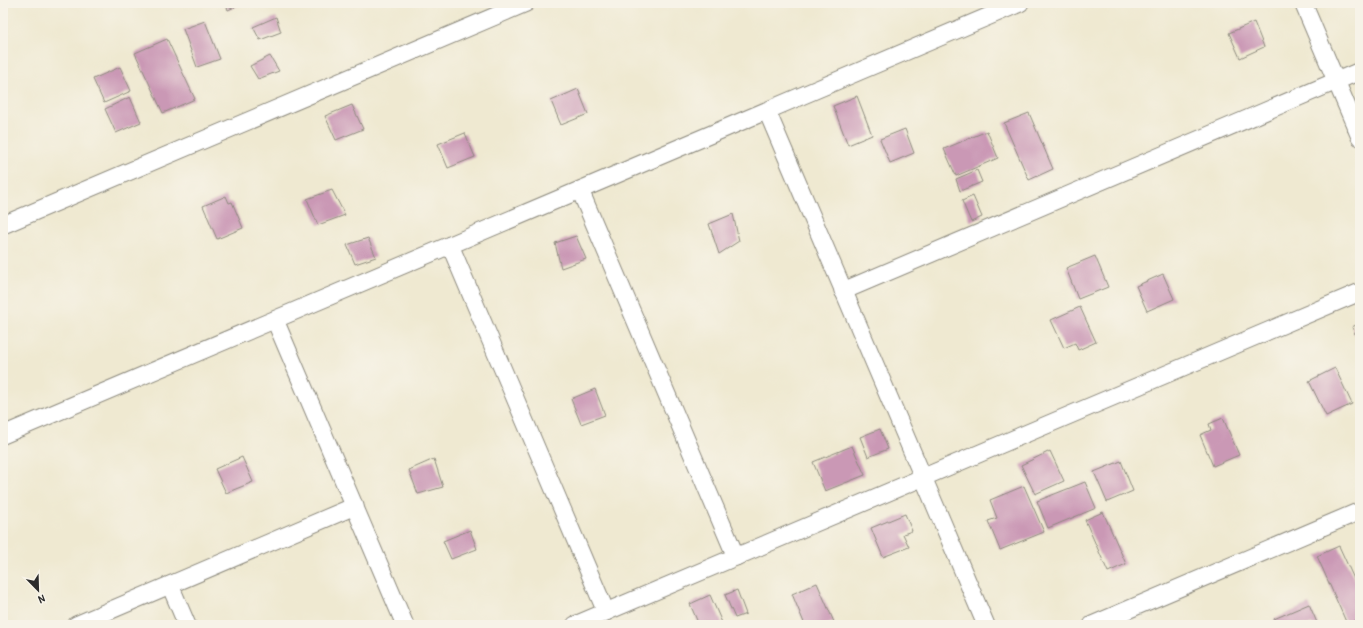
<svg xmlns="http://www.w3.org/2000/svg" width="1363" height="628" viewBox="0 0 1363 628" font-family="'Patrick Hand',sans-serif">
	<rect width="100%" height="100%" fill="#f7f3e8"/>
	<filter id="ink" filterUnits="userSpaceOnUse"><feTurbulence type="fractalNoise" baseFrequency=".025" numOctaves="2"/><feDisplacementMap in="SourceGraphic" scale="8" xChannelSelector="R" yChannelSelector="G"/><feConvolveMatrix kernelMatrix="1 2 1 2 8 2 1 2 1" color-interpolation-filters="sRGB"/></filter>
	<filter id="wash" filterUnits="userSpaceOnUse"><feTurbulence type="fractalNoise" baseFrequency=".012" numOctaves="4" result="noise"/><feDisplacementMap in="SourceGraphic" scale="16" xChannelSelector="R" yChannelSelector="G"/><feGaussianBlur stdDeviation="0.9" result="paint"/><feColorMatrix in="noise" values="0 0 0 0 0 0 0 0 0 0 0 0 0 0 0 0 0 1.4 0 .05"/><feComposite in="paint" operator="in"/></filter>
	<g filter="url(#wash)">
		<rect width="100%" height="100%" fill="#efe9d1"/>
		<g id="blocks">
			<g fill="#ca98b5">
				<path d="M225,3H244L228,10Z"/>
				<path d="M276,17L281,32L260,40L253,27Z"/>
				<path d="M205,21L220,59L197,67L183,29Z"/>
				<path d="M1254,22L1264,47L1240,58L1229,33Z"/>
				<path d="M167,39L195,99L163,113L135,53Z"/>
				<path d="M270,56L279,71L258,79L250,66Z"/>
				<path d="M120,67L131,91L104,103L93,79Z"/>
				<path d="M578,89L588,114L561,125L551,101Z"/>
				<path d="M857,96L872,135L848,145L833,106Z"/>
				<path d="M130,97L141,122L116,133L105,109Z"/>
				<path d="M352,105L363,129L336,140L325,116Z"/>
				<path d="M1029,113L1053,169L1029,180L1004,123Z"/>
				<path d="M905,129L914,153L890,163L880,139Z"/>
				<path d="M987,131L998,158L956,176L944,149Z"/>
				<path d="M465,133L475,157L448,168L438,144Z"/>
				<path d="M977,170L982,182L960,191L956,179Z"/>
				<path d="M332,190L345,215L318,225L307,199Z"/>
				<path d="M226,196L229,203L232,202L243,228L217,239L203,206Z"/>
				<path d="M973,196L982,217L971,222L962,201Z"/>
				<path d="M733,214L739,241L719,254L709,224Z"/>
				<path d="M576,236L586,259L561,268L555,243Z"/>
				<path d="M368,238L376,257L355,264L347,245Z"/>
				<path d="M1095,256L1108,287L1078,299L1066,268Z"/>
				<path d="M1163,274L1174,299L1147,311L1136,286Z"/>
				<path d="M1080,307L1096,342L1078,350L1075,343L1064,348L1051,320Z"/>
				<path d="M1360,323V346L1352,327Z"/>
				<path d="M1335,368L1352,404L1326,416L1309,381Z"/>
				<path d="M595,389L605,415L581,424L571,399Z"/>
				<path d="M1223,418L1239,455L1213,466L1200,435L1211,430L1209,424Z"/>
				<path d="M880,429L888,449L868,457L860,437Z"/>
				<path d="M852,446L865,475L825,491L813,462Z"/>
				<path d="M1050,451L1064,481L1035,494L1021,465Z"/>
				<path d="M242,457L253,482L226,493L215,469Z"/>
				<path d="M434,459L443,487L418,494L409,470Z"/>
				<path d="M1121,461L1133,491L1107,502L1094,472Z"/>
				<path d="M1085,482L1096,508L1048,528L1037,501Z"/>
				<path d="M1024,486L1044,532L1000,550L988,521L997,518L990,500Z"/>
				<path d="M1103,512L1126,564L1108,572L1085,520Z"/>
				<path d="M905,514L912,531L903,534L909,547L883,557L871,528Z"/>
				<path d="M470,530L477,549L451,559L443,541Z"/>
				<path d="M1339,546L1360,592V618L1347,624L1317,556Z"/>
				<path d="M817,583L834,622L825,625H805L792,594Z"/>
				<path d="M737,590L746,614L735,618L725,595Z"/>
				<path d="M710,595L723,625H699L690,604Z"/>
				<path d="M1309,604L1318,625H1277L1274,619Z"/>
			</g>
		</g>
	</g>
	<g filter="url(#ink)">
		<use href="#blocks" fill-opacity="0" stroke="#8d8a7e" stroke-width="1"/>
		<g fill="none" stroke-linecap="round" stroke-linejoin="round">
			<defs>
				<g id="street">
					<path d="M1303,3L1360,137"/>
					<path d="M767,111L986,625"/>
					<path d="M580,190L736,557"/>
					<path d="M3,225L526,3"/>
					<path d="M450,245L606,612"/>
					<path d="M843,291L1360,71"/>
					<path d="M275,320L405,625"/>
					<path d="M3,435L1020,3"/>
					<path d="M170,585L187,625"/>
					<path d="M76,625L355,506"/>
					<path d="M575,625L1360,292"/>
					<path d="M1092,625L1360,511"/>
				</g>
			</defs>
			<use href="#street" stroke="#8d8a7e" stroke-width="19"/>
			<use href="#street" stroke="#fff" stroke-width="17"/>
		</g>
	</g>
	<rect width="1363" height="628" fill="none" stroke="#f7f3e8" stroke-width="16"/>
	<g transform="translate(38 590) rotate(157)" stroke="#f7f3e8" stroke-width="3" paint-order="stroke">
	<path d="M0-3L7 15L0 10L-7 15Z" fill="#2b2b2b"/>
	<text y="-6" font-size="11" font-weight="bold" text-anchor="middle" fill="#2b2b2b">N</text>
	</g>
</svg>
